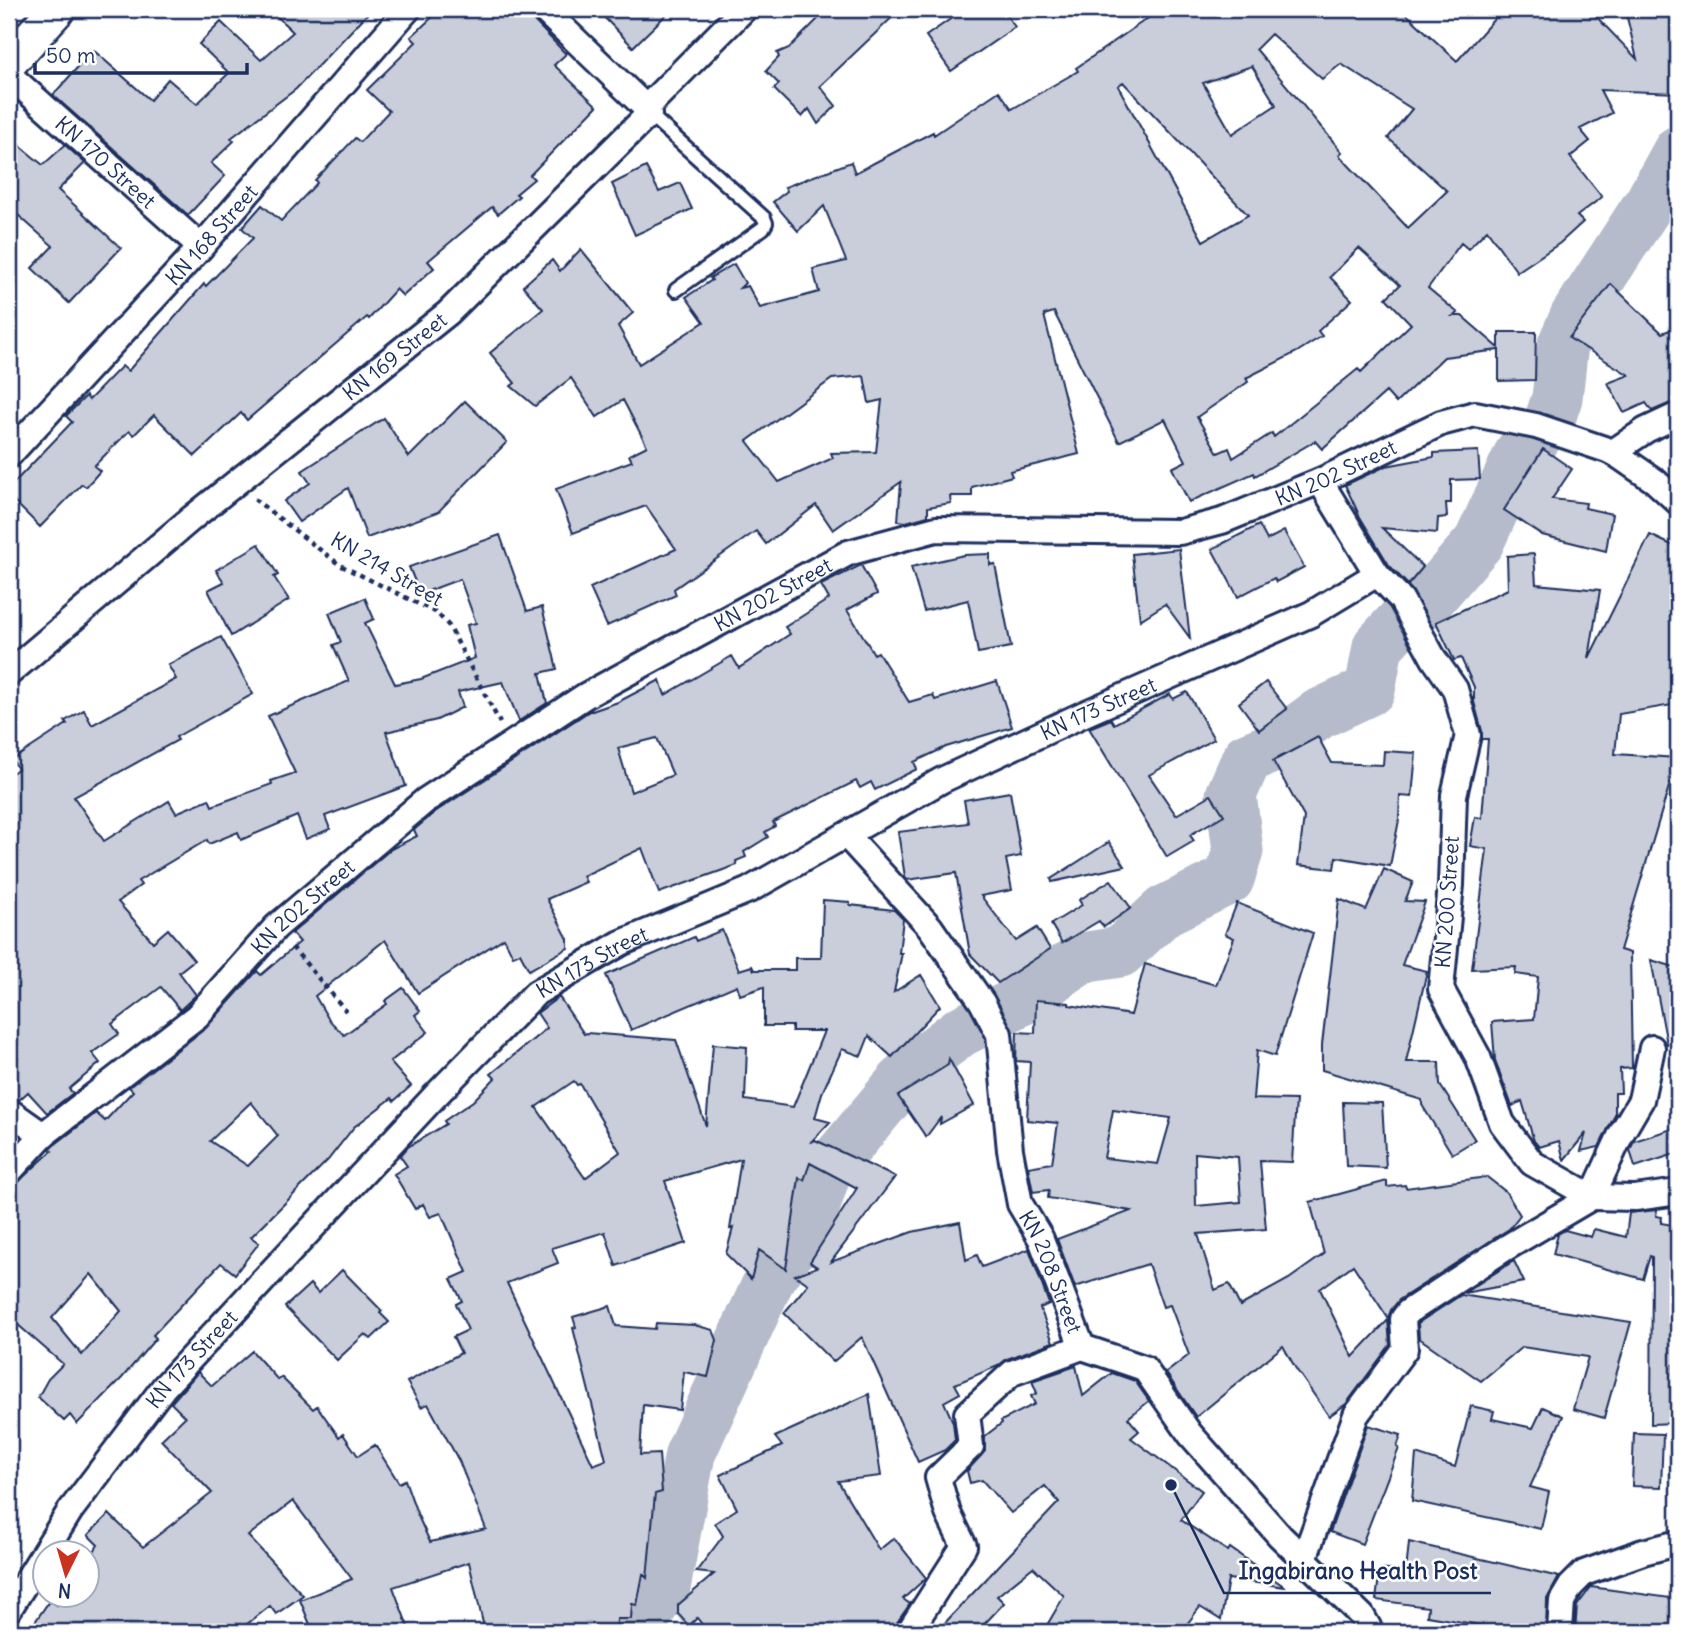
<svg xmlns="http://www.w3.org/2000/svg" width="1687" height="1641" viewBox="0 0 1687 1641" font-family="Delius,sans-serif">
	<rect width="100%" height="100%" fill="#fff"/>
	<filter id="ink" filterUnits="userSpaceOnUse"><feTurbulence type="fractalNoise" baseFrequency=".0143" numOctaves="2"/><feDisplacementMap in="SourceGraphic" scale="14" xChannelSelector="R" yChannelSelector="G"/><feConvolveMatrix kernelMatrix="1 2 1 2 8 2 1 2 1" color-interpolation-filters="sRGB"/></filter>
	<g filter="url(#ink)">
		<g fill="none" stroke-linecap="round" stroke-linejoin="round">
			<path stroke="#b5bbca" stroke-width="51" d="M635,1632L665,1588L690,1454L769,1280L810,1221L826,1172L912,1069L960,1032L1018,1002L1081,958L1120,952L1164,911L1229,879L1238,851L1231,795L1247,758L1272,748L1319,714L1370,690L1378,646L1403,619L1427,602L1479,542L1520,452L1548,425L1557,398L1563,344L1575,317L1650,202L1678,151"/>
		</g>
		<g fill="#caceda" stroke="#1b2f5e" stroke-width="2" fill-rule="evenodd">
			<path d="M269,9H372L296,89L231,138L234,141L211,163L225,176L188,215L53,95L93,50L150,100L168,79L197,104L229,73L199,44L221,22L261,60L293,32Z"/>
			<path d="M441,9H526L533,20L566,54L554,65L597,106L530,175L534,179L516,194L519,196L498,214L492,207L428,261L434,268L403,296L396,289L369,319L367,317L247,420L241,413L195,456L154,415L134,435L129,431L94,466L100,471L86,487L82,484L40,527L9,496V488L72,422L66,416L86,396L89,400L122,366L128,371L204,284L206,286L253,238L242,228L262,205L281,221L317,183L315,180L355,138L360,142L389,111L367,90L416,42L411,37Z"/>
			<path d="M596,9H672L633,47Z"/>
			<path d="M828,9H901L820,86L836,106L818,124L809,109L802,117L774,89L779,84L766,71L779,57L777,53L789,48Z"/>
			<path d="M965,9H1002L1015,27L951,71L926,36Z"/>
			<path d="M1161,9H1401L1457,61L1503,9H1589L1637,59L1625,9H1669L1673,22L1675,21L1678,36V93L1600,90L1612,113L1580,129L1590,141L1570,157L1602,197L1577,216L1583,222L1560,243L1517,272L1487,230L1468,249L1461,243L1428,288L1458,313L1453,316H1462L1499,348V332H1536L1535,380L1499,381V350L1444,357L1396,403L1386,392L1322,449L1315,441L1255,476L1254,473L1189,502L1172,468L1186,461L1165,419L1119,442L1054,312L1044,315L1079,454L1010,471L1012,476L972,487V496H950L951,503L928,507V516L906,522L898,521L901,482L833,530L816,505L766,544L756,531L674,589L676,595L607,626L590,588L676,549L646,506L573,533L556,489L632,461L629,455L647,446L623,400L597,417L571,378L535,406L511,386L515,383L490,353L543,309L523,286L552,260L560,271L581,249L633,313L618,326L639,364L704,322L686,297L712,280L710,278L734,264L745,283L740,288L748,286L760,308L819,292L813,269L846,261L824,206L798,231L773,202L787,191L785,187L851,162L855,173L933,132L934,135L999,91L1012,109L1078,71L1076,68ZM1271,34L1322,79L1341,64L1412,109L1388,138L1447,191L1408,228L1339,155L1342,152L1256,49ZM1252,66L1276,105L1232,134L1203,83ZM1123,82L1248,215L1203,241L1118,86ZM1359,248L1400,285L1386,298L1411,324L1361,372L1358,369L1274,437L1272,433L1233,458L1229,448L1218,453L1197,417L1248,382L1246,378L1297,352L1322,336L1318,331L1352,300L1330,277ZM864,376L869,403L882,400L876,452L831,453L833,458L779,482L747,441L832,379Z"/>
			<path d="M9,137L43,165L65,145L85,163L58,190L121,248L69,303L32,268L53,246L9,207Z"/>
			<path d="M646,167L659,192L680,183L692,209L635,235L612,184Z"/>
			<path d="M1611,284L1662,333L1678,327V400L1652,411L1646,403L1624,413L1608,383L1629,375L1569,338Z"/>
			<path d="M465,401L507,442L438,512L367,538L348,488L299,522L284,501L310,483L302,471L384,418L409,457Z"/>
			<path d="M1543,449L1572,469L1552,499L1586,503L1585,508L1612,514L1606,551L1542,535L1504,510Z"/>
			<path d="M1478,451L1480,479L1451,480V503H1446L1447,517L1438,518L1437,533L1382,528L1423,567L1408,585L1389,565L1360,517L1345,485L1386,466L1434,457V453Z"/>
			<path d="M1259,525L1267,540L1284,531L1304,567L1276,582L1274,578L1238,597L1212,549Z"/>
			<path d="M500,535L527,611L542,607L557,669L540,673L547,703L519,721L503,682L458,692L463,707L437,720L386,732L406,786L325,816L330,829L306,839L297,816L241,840L238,832L209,844L207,840L138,881L141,885L118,902L153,942L168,929L194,960L179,972L196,995L180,1010L161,987L112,1024L119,1034L92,1053L100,1063L69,1089L73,1093L47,1113L28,1092L19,1100L9,1096V775L18,769L12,760L67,724L65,721L84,710L92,725L176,679L168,665L221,637L253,694L176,737L178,740L74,797L104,841L169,801L176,813L209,799L212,806L272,784L271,781L295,773L268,716L349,681L333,645L341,642L329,613L365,598L374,619L365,623L395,684L421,679L475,658L467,625L476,623L460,579L420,594L409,567Z"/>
			<path d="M1650,535L1678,548V704L1619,714L1615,754L1678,758L1677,781L1671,780L1620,950L1630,953L1632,1068L1620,1069L1621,1093H1615V1115L1599,1147L1581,1151L1586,1133L1564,1160L1559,1141L1539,1147L1534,1141L1522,1101L1512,1106L1495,1060L1492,1022L1534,1019L1538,977L1515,974L1516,967L1472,969L1487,849L1470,846L1475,817L1482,818L1488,739H1482V731L1474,702V687L1461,658L1454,660L1436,622L1508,589L1507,556L1534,554L1536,584L1600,590L1589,658Z"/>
			<path d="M259,544L278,575L274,577L289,600L231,636L208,590L224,582L216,570Z"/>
			<path d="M1179,549L1190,638L1165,604L1140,620L1132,554Z"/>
			<path d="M990,554V565L995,564L1011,647L978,653L968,600L924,611L911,567L964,555Z"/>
			<path d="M861,565L877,594L847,610L874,654L878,652L909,702L933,695L935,700L997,681L1012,727L946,747L914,762L917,769L875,790L871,782L860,788L856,781L773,822L775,826L765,832L768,837L744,852L746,857L736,861L737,865L659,893L642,848L583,876L586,882L547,899L568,939V948L529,970L520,953L513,956L504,938L418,993L385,940L315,996L329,1020L344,1035L387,1004L385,1001L403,988L420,1011L415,1015L428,1032L390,1062L411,1086L394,1101L392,1098L354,1127L328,1160L251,1237L259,1243L235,1274L221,1263L153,1335L156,1338L122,1378L77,1424L70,1415L64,1421L38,1397L48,1379L63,1364L9,1317V1190L52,1151L50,1149L53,1146L96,1113L105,1121L133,1091L129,1087L206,1028L257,971L261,975L300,942L292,933L391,849L417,836L414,830L435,812L591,710L592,711L618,702L660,680L665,695L732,656L739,668L790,634L785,627L829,599L821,585ZM657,738L673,775L631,792L618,748ZM251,1102L278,1136L248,1166L210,1141ZM91,1274L121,1311L82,1355L52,1318Z"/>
			<path d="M1266,682L1287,709L1259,730L1239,703Z"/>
			<path d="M1187,692L1214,739L1149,775L1176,815L1211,795L1224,815L1190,835L1194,841L1167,857L1089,728L1111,719L1114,724L1170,694L1173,699Z"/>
			<path d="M1318,737L1332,763L1383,765L1384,751L1416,753L1412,797L1400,796L1399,820L1390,866L1336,857L1334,869L1298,865L1304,817L1273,761Z"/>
			<path d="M1010,792L1021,856L1006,859L1012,890L981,896L1016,941L1037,928L1050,949L998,983L970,954L956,873L907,880L905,877L898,832L968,823L964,800Z"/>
			<path d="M1109,842L1125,866L1052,882L1051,879Z"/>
			<path d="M1384,869L1413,882L1405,901L1425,902L1402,965L1427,971L1406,1062H1439L1440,1085L1475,1140L1452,1154L1422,1105V1100L1322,1070V1045L1339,899L1366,910Z"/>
			<path d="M1111,880L1131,908L1104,927L1099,921L1062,943L1051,924L1082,905L1079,900Z"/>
			<path d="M823,900L850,902V905L894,910L903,919L899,953H902L894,992L921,975L940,1006L892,1057L869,1036L861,1056L842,1049L822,1093L815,1118L830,1122L810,1143L815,1140L895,1177L831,1262L912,1232L960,1222L966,1260L977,1255L982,1267L1029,1249L1049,1304L1040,1308L1053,1342L1007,1359L998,1366L955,1384L960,1393L944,1402L953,1422L955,1440L945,1450L918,1462L862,1337L833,1362L784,1313L808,1284L795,1275L817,1267L810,1262L857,1188L810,1163L804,1180L799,1178L786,1269L759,1250L751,1279L726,1254L733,1228L730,1229L741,1159L665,1181L686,1243L616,1266L605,1232L552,1248L558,1263L507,1283L593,1465L606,1460L573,1328L576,1327L573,1317L610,1306L616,1326L655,1329L656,1323L694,1325L713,1330L717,1340L708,1377L684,1372L680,1410L643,1405L640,1455L659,1454L662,1492L655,1494L647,1578L643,1574L637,1605L632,1604L631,1619H617L616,1632H485L469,1562L393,1587L410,1632H313L300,1600L352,1579L293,1501L248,1536L303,1595L276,1614L270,1606L237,1632H28L50,1600L57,1605L63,1595H88V1561L98,1545L88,1535L109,1514L143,1547L212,1493L161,1440L185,1417L171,1403L198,1372L212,1386L252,1351L278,1380L281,1377L313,1409L317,1406L339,1437L343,1434L358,1456L375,1445L399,1483L405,1480L418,1516L430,1542L486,1529L459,1461L428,1404L421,1407L407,1382L461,1353L453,1337L468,1330L456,1304L462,1301L451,1279L467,1272L441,1213L430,1217L423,1204L415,1209L394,1174L407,1166L400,1156L408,1147L446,1124L444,1121L473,1101L495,1078L491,1074L547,1028L537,1013L559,997L584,1034L587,1033L676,1040L706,1126L713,1044L747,1047L745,1100L793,1107L824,1031H792V1026H764V987L740,995L737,985L631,1030L606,975L694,937L696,941L722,930L739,970L752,966L754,970H795V958H821ZM574,1081L577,1085L580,1084L620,1152L585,1178L536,1107Z"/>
			<path d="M1237,903L1313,933L1275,1056L1257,1050L1253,1099L1296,1100L1292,1162L1260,1161L1266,1229L1198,1234L1215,1290L1229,1284L1240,1306L1289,1279L1324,1254L1310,1202L1387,1181V1187L1405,1185L1406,1188L1487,1177L1506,1192L1520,1215L1509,1229L1399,1300L1391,1310L1388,1318L1353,1265L1320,1289L1353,1357L1388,1320L1390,1345L1346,1404L1329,1416L1296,1369L1283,1346L1196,1417L1166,1373L1189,1355L1170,1305L1163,1307L1148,1264L1075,1287L1057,1239L1131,1211L1048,1198L1049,1190L1033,1192L1028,1167L1052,1163L1058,1123L1027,1120L1030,1062L1016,1061L1017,1032L1035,1033L1036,1000L1069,1003V1005L1131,1015L1145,964L1216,985L1234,938L1225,934ZM1113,1110L1171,1118L1158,1164L1104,1158ZM1195,1153L1238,1157L1241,1202L1196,1206Z"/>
			<path d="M1651,960L1678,968V1043L1667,1044Z"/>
			<path d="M949,1059L974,1105L940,1124L941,1117L926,1137L898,1096L948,1065Z"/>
			<path d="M1343,1102L1382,1103L1386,1168L1346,1166Z"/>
			<path d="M1678,1127V1153L1635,1167L1630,1150L1634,1141Z"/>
			<path d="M1657,1210L1656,1216L1662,1217L1661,1223L1678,1226V1325L1676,1334L1678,1364L1673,1365L1676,1406H1673L1674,1423L1651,1424L1652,1257L1650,1256L1643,1279L1553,1254L1558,1234L1565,1230L1591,1237L1594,1229L1626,1237L1629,1213Z"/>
			<path d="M1514,1261L1524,1282L1464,1293L1512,1262Z"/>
			<path d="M342,1270L382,1311L380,1313L389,1322L371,1339L365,1334L337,1360L285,1307L310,1284L318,1293Z"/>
			<path d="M1461,1295L1631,1322L1604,1418L1573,1409L1588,1357L1522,1347L1481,1381L1419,1338L1418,1323Z"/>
			<path d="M1076,1366L1083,1396L1112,1373L1135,1381L1149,1401L1128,1418L1139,1431L1131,1438L1202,1491L1181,1520L1228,1551L1230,1548L1285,1587L1228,1579L1221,1620L1200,1607L1181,1632H1043L1064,1596L1033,1567L997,1596L1004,1603L977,1632H927L933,1622L940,1628L1059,1502L1045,1486L1011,1513L982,1480L970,1483L967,1471L985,1451V1436L1002,1423L1001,1421L1035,1404L1031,1396L1037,1393L1032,1381Z"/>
			<path d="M869,1394L881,1476L838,1481L879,1550L894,1538L926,1578L903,1599L910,1604L896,1624L894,1632H708L697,1618L689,1626L678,1614V1605L714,1574L696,1572L723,1536L715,1523L737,1509L720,1475L782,1446L775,1437Z"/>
			<path d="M1471,1406L1494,1411L1492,1419L1533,1428L1543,1407L1563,1416L1530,1487L1549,1492L1541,1529L1412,1501L1416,1454L1455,1467Z"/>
			<path d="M1368,1425L1401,1435L1397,1447L1399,1448L1362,1544L1330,1532Z"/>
			<path d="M1634,1433L1663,1434L1661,1487L1632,1486Z"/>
			<path d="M1409,1542L1559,1577L1547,1599L1546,1632H1509V1630L1427,1616L1428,1607L1376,1600L1380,1569L1406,1572Z"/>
			<path d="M1591,1587L1678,1599V1632H1575L1577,1606Z"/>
		</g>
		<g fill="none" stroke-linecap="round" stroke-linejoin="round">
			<defs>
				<path id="lane" d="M649,114L764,218L766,223L763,228L676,290"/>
				<g id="street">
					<path d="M543,9L646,108"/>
					<path id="s1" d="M9,75L201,247"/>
					<path d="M1613,452L1646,430L1678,415"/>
					<path id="s2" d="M9,455L201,247L408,9"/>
					<path d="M1320,481L1377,574L1401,599L1434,659L1455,689L1468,735L1454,795L1451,885L1441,989L1478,1057L1502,1123L1532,1163L1592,1197L1635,1198L1678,1192"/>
					<path id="s3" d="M9,673L192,518L448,313L649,114L646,108L744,9"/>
					<path id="s4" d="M847,836L930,927L982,1002L999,1034L1010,1150L1020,1204L1041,1239L1082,1347L1144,1368L1190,1434L1280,1536L1362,1616L1371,1632"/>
					<path d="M9,1111L43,1135"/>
					<path id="s5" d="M9,1172L43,1135L197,1016L276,927L426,800L585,696L848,553L936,529L1180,532L1222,521L1320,481L1441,423L1475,414L1536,426L1613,452L1655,481L1678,502"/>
					<path d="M1304,1559L1356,1415L1405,1349L1403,1319L1408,1312L1504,1249L1592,1197L1621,1134L1641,1100L1652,1048"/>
					<path id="s6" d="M9,1609L70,1511L164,1387L436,1095L536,993L621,943L749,890L942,780L1084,714L1311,614L1377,574"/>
					<path d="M1560,1631L1562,1601L1571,1586L1584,1573L1643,1552L1678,1543"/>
					<path d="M909,1632L964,1546L948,1513L938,1478L971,1446L967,1414L1012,1373L1082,1347"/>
				</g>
				<path id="secondary" d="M9,62L57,9"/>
			</defs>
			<use href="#lane" stroke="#1b2f5e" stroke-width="18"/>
			<use href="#street" stroke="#1b2f5e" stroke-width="30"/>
			<use href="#secondary" stroke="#1b2f5e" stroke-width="40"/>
			<g stroke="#1b2f5e" stroke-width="4.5" stroke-dasharray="5 5" stroke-linecap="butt">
				<path d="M254,499L340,565L437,613L449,626L500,723"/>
				<path d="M292,947L346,1011"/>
			</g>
			<use href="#lane" stroke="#fff" stroke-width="12"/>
			<use href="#street" stroke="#fff" stroke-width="24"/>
			<use href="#secondary" stroke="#fff" stroke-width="35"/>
		</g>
	</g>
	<g text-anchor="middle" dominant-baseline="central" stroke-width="5" stroke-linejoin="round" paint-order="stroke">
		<g font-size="21" fill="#1b2f5e" stroke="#fff">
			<text stroke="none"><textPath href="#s1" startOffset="130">KN 170 Street</textPath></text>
			<text stroke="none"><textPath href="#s2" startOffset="299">KN 168 Street</textPath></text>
			<text stroke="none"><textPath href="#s3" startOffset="499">KN 169 Street</textPath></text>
			<text stroke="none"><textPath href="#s5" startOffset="1552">KN 202 Street</textPath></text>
			<text transform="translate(387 569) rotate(30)">KN 214 Street</text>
			<text stroke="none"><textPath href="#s5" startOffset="964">KN 202 Street</textPath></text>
			<text stroke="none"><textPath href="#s6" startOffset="1444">KN 173 Street</textPath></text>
			<text transform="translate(1447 902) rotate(-86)">KN 200 Street</text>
			<text stroke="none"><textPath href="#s5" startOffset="397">KN 202 Street</textPath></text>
			<text stroke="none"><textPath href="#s6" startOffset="877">KN 173 Street</textPath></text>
			<text stroke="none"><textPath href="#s4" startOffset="497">KN 208 Street</textPath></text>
			<text stroke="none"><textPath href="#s6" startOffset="310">KN 173 Street</textPath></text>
		</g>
	</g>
	<path fill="none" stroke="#1b2f5e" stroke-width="2.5" d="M1171 1485L1224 1593H1491"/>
	<circle fill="#1b2f5e" stroke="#fff" stroke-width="2.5" cx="1171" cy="1485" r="7"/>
	<g font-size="23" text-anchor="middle" font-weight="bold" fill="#1b2f5e" stroke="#fff" stroke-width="5" stroke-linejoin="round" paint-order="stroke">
		<text x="1358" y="1579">Ingabirano Health Post</text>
	</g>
	<rect width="1687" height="1641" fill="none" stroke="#fff" stroke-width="35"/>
	<rect x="18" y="18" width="1652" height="1606" fill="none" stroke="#1b2f5e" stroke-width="2.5" filter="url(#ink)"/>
	<g transform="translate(66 1574) rotate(185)"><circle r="33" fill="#ffffff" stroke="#a4acbf" stroke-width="2"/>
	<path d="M0-5L12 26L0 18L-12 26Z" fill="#c8321e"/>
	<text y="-10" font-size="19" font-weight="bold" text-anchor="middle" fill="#1b2f5e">N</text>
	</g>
	<path d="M35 63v10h212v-10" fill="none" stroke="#1b2f5e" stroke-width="3.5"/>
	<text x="46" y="63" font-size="21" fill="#1b2f5e" stroke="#ffffff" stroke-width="5" paint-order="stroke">50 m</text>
</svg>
